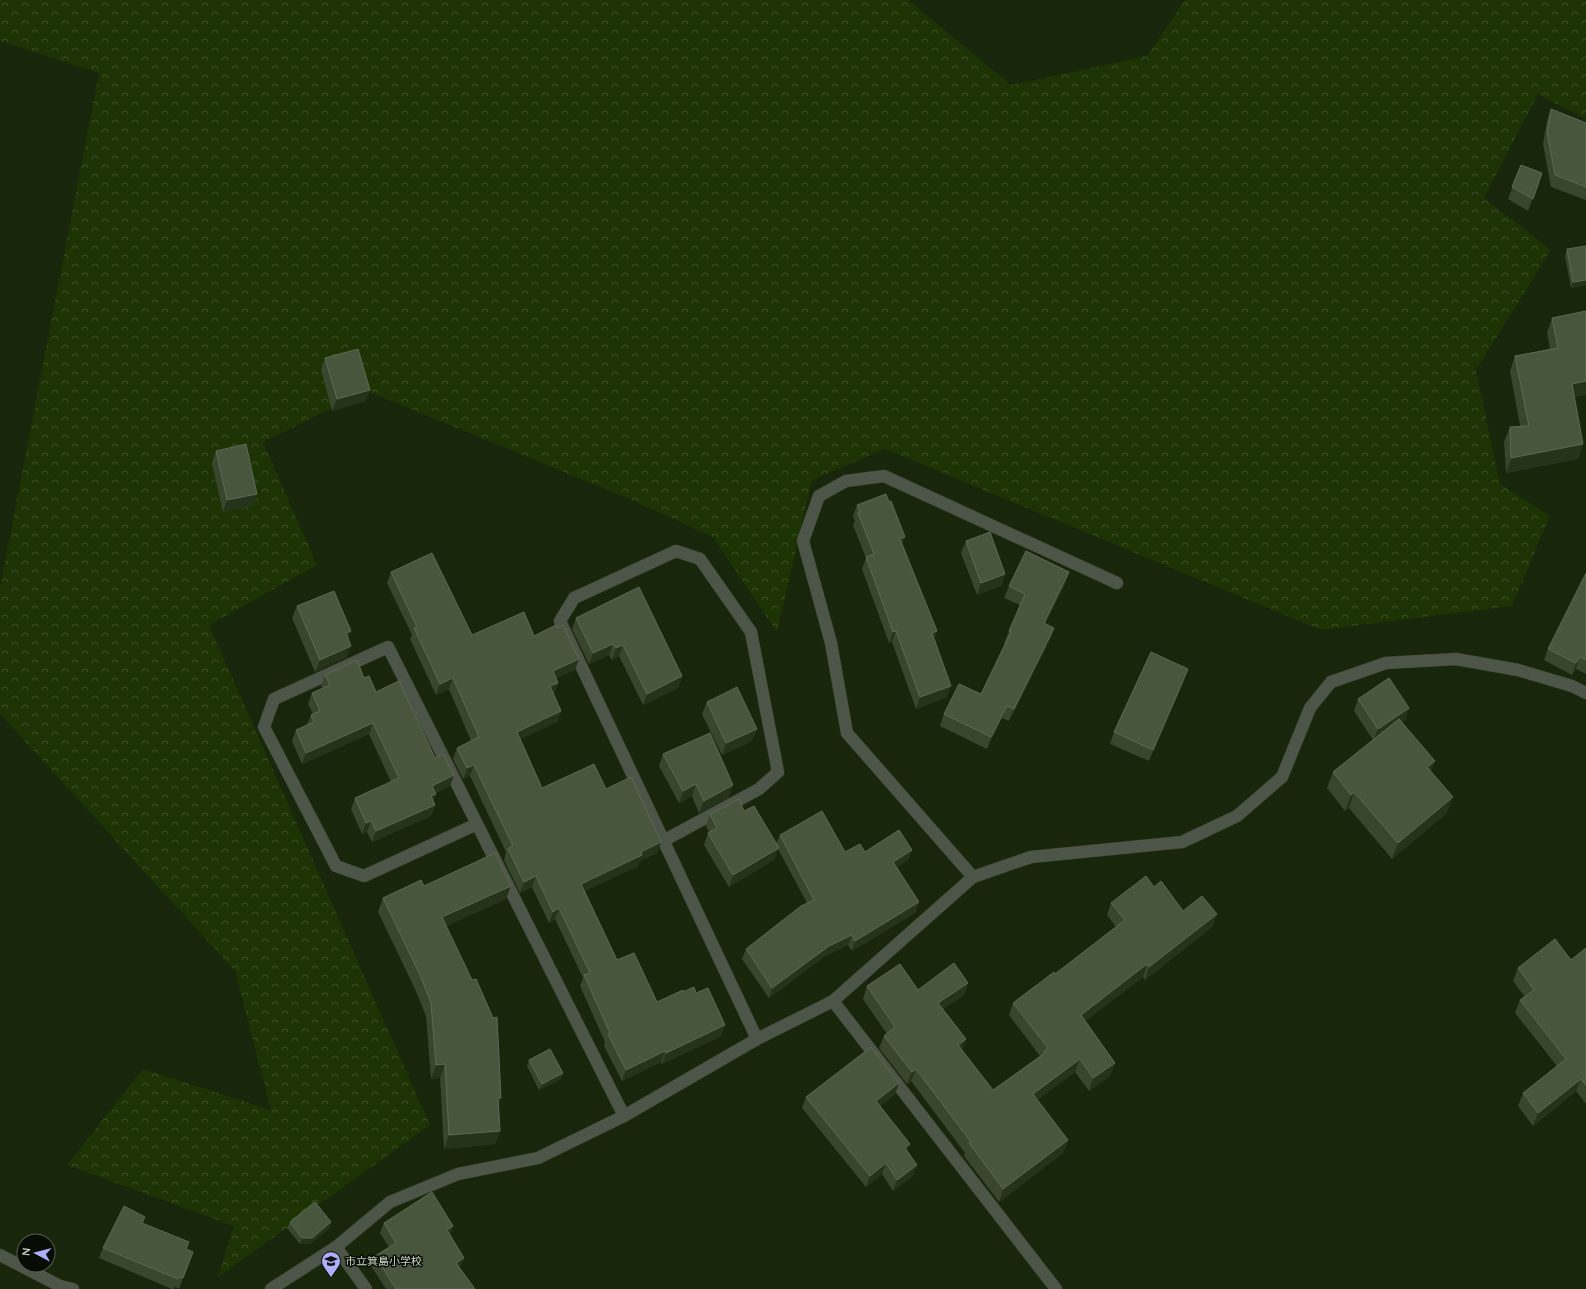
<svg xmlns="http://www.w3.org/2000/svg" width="1586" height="1289" viewBox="0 0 1586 1289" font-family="Quicksand,'Noto Sans JP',sans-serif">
	<defs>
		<pattern id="forest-crowns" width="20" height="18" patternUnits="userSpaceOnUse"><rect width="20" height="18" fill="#1c3303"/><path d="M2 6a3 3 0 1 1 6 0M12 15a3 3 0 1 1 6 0" fill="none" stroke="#3c5026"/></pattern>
	</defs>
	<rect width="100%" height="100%" fill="#18260c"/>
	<path fill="url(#forest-crowns)" d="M0,0H908L1011,85L1147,56L1185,0H1586V119L1538,94L1484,198L1551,250L1476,370L1500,484L1550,516L1512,606L1321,630L885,449L812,480L777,632L713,537L625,497L367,391L263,442L317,565L209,625L430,1125L218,1277L234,1226L67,1165L143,1069L271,1110L235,971L0,714V588L99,73L0,41Z"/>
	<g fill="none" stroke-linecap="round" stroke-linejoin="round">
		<defs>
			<g id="lane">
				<path d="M477,824L364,876L336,866L264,727L274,699L388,647L624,1116"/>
				<path d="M663,841L759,789L778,772L751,632L700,559L676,551L574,598L560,621L757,1039"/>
				<path d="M973,877L847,733L831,643L803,541L819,496L846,481L884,476L1117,583"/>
			</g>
			<g id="street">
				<path d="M833,1001L1056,1289"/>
				<path d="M336,1247L366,1289"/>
				<path d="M0,1255L60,1286L73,1289"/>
				<path d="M271,1289L336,1247L390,1202L458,1174L538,1158L624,1116L757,1039L833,1001L973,877L1031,857L1182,842L1237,816L1282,777L1310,708L1331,682L1386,663L1456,659L1518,670L1572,686L1586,693"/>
			</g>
		</defs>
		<use href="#lane" stroke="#35422a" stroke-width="13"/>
		<use href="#street" stroke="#35422a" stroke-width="13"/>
		<use href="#lane" stroke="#4d5448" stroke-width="12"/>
		<use href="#street" stroke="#4d5448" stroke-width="12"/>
	</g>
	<g fill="#37462d">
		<path d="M1551,109L1586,123V200L1551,187L1543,144L1547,121Z"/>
		<path d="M1521,165L1542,173L1528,211L1508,199Z"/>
		<path d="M1567,249L1586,285L1571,288L1565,256Z"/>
		<path d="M1552,318L1574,398L1583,444L1578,459L1506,473L1504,442L1510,427L1520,426L1510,371L1515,356L1550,349L1547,333Z"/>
		<path d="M325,358L366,401L332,411L321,370Z"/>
		<path d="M216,451L253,506L223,512L212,463Z"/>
		<path d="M857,505L902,544L937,631L934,639L947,697L916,709L892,642L889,643L862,569L866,558L853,525L855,521L853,516Z"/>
		<path d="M966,541L1005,574L1001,586L977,595L961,553Z"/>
		<path d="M391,572L472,635L534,636L575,670L556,678L558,683L554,694H553L561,711L557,722L520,739L542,788L606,789L661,842L657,853L640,861L638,866L584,891L617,960L657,1002L683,992L696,993L721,1036L662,1064L661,1062L622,1081L604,1046L605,1042L580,986L583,978L555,919L549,923L532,887L520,893L504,860L506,852L470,776L463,779L453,759L457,748L471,741L449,689L436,695L410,639L412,635L387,583Z"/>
		<path d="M1069,572L1065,584L1045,624L1054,628L1050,640L1009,721L1002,718L987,749L940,726L944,714L981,694L1005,644L1004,643L1009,631L1020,605L1004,598L1009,586Z"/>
		<path d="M1586,573V674L1576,669L1572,675L1544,660L1548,649Z"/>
		<path d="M297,606L347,657L315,672L292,618Z"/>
		<path d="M576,618L682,676L678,688L643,705L619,656L612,660L609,655L589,664L572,629Z"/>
		<path d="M325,675L364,678L435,758L450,786L435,793L433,801L435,805L431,816L372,842L367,832L362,834L351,809L355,798L391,782L369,734L302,764L292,741L296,730L307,725L311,715L313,714L308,704L312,693L323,689L321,686Z"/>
		<path d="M1184,681L1149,761L1110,744L1114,732Z"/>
		<path d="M1358,699L1409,708L1405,720L1402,722L1431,772L1447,813L1392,859L1349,808L1345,811L1327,788L1333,772L1373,740L1354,711Z"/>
		<path d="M707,702L752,741L722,755L702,714Z"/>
		<path d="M663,754L729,797L699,813L692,796L679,803L659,766Z"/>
		<path d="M744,811L776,844L780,835L845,852L912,850L908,860L897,867L919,902L915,913L852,951L848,945L825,956L769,998L742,959L746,949L807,903L778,849L774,860L729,887L704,845L708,833L709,832L706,826L710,814Z"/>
		<path d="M424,886L506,899L446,926L501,1098L498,1105L500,1131L495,1144L444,1149L440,1078L431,1079L426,1016L415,989L378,912L383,898Z"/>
		<path d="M1154,887L1183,911L1217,914L1212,927L1145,980L1143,977L1085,1021L1115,1063L1110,1076L1089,1091L1075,1072L1037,1100L1068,1140L1063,1153L999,1202L964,1156L965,1153L911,1081L907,1084L879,1048L884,1036L887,1034L863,999L867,986L918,990L968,983L964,995L943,1009L966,1039L962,1050L993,1090L1040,1056L1009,1015L1013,1003L1055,974L1116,927L1107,915L1111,903Z"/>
		<path d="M1586,948V1104L1576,1091L1533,1126L1518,1106L1523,1093L1557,1066L1515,1013L1520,1000L1525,997L1513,981L1518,968L1571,960Z"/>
		<path d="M529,1060L563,1073L561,1079L539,1090L527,1066Z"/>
		<path d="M899,1083L895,1094L880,1106L907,1152L913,1176L893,1191L882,1174L866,1187L802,1108L806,1097Z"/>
		<path d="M290,1222H331L329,1229L310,1244H300L287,1228Z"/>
		<path d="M384,1223L453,1226L450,1235L460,1268L475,1289H386L371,1266L375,1256L389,1247L380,1233Z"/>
		<path d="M143,1224L186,1249L193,1252L179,1289L175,1287L174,1289H172L99,1258L103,1248Z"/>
	</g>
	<g fill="#243319">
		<path d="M1586,280V285L1571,288L1573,282Z"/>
		<path d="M1586,381V395L1566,399L1572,384Z"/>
		<path d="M370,390L366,401L332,411L337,399Z"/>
		<path d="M1583,444L1578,459L1506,473L1511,458Z"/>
		<path d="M257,494L253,506L223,512L227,500Z"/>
		<path d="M905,537L901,549L900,539Z"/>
		<path d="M1069,572L1065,584L1039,635L1044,623Z"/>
		<path d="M1005,574L1001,586L977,595L981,583Z"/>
		<path d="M1054,628L1050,640L1009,721L1014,709Z"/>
		<path d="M351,631L347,643L346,633Z"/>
		<path d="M896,631L892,642L889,643L893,632Z"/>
		<path d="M937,631L933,643L932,633Z"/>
		<path d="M613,644L609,655L589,664L593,653Z"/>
		<path d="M623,645L619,656L612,660L616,648Z"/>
		<path d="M351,646L347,657L315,672L320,660Z"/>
		<path d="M1580,657L1576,669L1572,675L1576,663Z"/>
		<path d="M579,659L575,670L549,682L553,671Z"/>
		<path d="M1188,669L1184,681L1149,761L1153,750Z"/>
		<path d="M682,676L678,688L643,705L647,694Z"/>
		<path d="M453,678L449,689L436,695L440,684Z"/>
		<path d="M558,683L554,694L546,697L550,686Z"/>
		<path d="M951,686L947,697L916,709L920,697Z"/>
		<path d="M1007,706L1002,718L987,749L991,737Z"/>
		<path d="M1409,708L1405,720L1373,741L1378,729Z"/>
		<path d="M561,711L557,722L513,743L517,732Z"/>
		<path d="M373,723L369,734L302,764L306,753Z"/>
		<path d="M757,729L752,741L722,755L726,743Z"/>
		<path d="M1435,761L1429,777L1427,767Z"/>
		<path d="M474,765L470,776L463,779L467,768Z"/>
		<path d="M454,775L450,786L428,797L432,786Z"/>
		<path d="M696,784L692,796L679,803L683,791Z"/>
		<path d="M733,785L729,797L699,813L704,801Z"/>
		<path d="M1354,792L1349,808L1345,811L1351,795Z"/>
		<path d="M436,794L432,805L431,796Z"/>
		<path d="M1453,797L1447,813L1392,859L1398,843Z"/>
		<path d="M435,805L431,816L372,842L376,831Z"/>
		<path d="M371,821L367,832L362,834L366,823Z"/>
		<path d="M661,842L657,853L640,861L638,866L577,895L581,884L641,852Z"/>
		<path d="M779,848L774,860L729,887L733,875Z"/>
		<path d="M912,850L908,860L890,872L893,862Z"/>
		<path d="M536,876L532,887L520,893L524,882Z"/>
		<path d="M511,886L506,899L437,930L442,917Z"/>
		<path d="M919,902L915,913L852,951L855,941Z"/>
		<path d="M559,908L555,919L549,923L553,912Z"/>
		<path d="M1217,914L1212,927L1145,980L1149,967Z"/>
		<path d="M852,935L848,945L825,956L769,998L772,988L829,946Z"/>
		<path d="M1147,964L1143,977L1076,1028L1081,1015Z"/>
		<path d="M968,983L964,995L934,1015L938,1003Z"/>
		<path d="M725,1025L721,1036L662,1064L666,1053Z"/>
		<path d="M966,1039L962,1051L958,1045Z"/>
		<path d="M665,1051L661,1062L622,1081L626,1070Z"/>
		<path d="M1080,1059L1075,1072L1028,1107L1033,1094Z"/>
		<path d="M1115,1063L1110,1076L1089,1091L1093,1078Z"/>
		<path d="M445,1064L440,1078L431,1079L436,1065Z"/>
		<path d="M916,1069L911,1081L907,1084L912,1072Z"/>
		<path d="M563,1073L561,1079L539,1090L542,1084Z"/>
		<path d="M1581,1079L1576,1091L1533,1126L1538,1113Z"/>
		<path d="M899,1083L895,1094L872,1112L876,1101Z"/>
		<path d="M498,1098H501L496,1111Z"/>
		<path d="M500,1131L495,1144L444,1149L449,1135Z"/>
		<path d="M1068,1140L1063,1153L999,1202L1003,1189Z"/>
		<path d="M910,1144L906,1155L905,1148Z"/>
		<path d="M886,1163L882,1174L866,1187L870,1176Z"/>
		<path d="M917,1165L913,1176L893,1191L897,1180Z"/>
		<path d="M331,1222L329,1229L310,1244H300L302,1238Z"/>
		<path d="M453,1226L450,1236L447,1230Z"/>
		<path d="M464,1258L460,1268L452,1273L456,1263Z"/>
	</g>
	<g fill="#48563d" stroke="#5d6a53">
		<path d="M1551,109L1586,123V187L1555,175L1547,132Z"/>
		<path d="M1521,165L1542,173L1533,199L1512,187Z"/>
		<path d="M1586,246V280L1573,282L1567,249Z"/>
		<path d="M1586,311V381L1572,384L1583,444L1511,458L1510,427L1529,426L1515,356L1558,348L1552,318Z"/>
		<path d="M358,349L370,390L337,399L325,358Z"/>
		<path d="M246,444L257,494L227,500L216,451Z"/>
		<path d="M886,494L889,502L891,501L905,537L900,539L937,631L932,633L951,686L920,697L896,631L893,632L866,557L874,554L858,513L860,512L857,505Z"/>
		<path d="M990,532L1005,574L981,583L966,541Z"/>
		<path d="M1026,551L1069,572L1044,623L1054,628L1014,709L1007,706L991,737L944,714L959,684L981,694L1011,632L1009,631L1025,594L1009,586Z"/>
		<path d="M432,553L472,635L524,612L534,636L556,625L558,628L563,625L579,659L553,671L558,683L550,686L561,711L517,732L542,788L594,764L606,789L631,777L661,842L641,852L642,855L581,884L617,960L634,953L657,1002L683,990V992L694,987L696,993L708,988L725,1025L666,1053L665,1051L626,1070L608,1034L610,1033L584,975L590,973L559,908L553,912L536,876L524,882L508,849L513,846L474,765L467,768L457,748L479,737L453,678L440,684L414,628L417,627L391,572Z"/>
		<path d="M1586,573V660L1580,657L1576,663L1548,649Z"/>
		<path d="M639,587L682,676L647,694L623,645L616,648L613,644L593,653L576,618Z"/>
		<path d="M334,591L351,631L346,633L351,646L320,660L297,606Z"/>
		<path d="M1151,652L1188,669L1153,750L1114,732Z"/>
		<path d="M357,660L364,678L369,676L376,692L399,681L435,758L443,754L454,775L432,786L436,794L431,796L435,805L376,831L371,821L366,823L355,798L399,778L373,723L306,753L296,730L314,722L311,715L320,711L312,693L330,685L325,675Z"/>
		<path d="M1389,678L1409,708L1378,729L1358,699Z"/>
		<path d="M737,687L757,729L726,743L707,702Z"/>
		<path d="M1399,719L1435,761L1427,767L1453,797L1398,843L1354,792L1351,795L1333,772Z"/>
		<path d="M710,733L733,785L704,801L696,784L683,791L663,754Z"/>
		<path d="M739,799L744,811L754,806L779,848L733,875L708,833L717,828L710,814Z"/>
		<path d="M822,811L845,852L860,844L865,852L899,830L912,850L893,862L919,902L855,941L852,935L829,946L772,988L746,949L801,906L814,900L780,835Z"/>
		<path d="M495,853L511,886L442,917L472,980L476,979L493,1018L497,1017L501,1098H498L500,1131L449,1135L445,1064L436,1065L431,1003L420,975L383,898L421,880L424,886Z"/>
		<path d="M1146,876L1154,887L1161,881L1183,911L1202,896L1217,914L1149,967L1147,964L1081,1015L1115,1063L1093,1078L1080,1059L1033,1094L1068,1140L1003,1189L969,1143L971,1142L916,1069L912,1072L884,1036L895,1027L867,986L900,964L918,990L954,963L968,983L938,1003L966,1039L958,1045L993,1090L1045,1053L1044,1051L1048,1048L1013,1003L1054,972L1055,974L1125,920L1111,903Z"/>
		<path d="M1555,939L1571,960L1586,948V1085L1581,1079L1538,1113L1523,1093L1566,1059L1520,1000L1534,990L1518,968Z"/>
		<path d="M871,1047L899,1083L876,1101L910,1144L905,1148L917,1165L897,1180L886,1163L870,1176L806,1097Z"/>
		<path d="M550,1049L563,1073L542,1084L529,1060Z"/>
		<path d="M432,1192L453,1226L447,1230L464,1258L456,1263L475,1289H396L375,1256L396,1243L384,1223Z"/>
		<path d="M315,1202L331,1222L312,1238H302L290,1222Z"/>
		<path d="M124,1206L145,1217L142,1223L189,1242L186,1249L193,1252L183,1278L179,1277L178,1279L103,1248Z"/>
	</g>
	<defs>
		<symbol id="school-pin" viewBox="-11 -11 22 30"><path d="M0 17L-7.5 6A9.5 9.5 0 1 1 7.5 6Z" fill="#adaffb" stroke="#070d04"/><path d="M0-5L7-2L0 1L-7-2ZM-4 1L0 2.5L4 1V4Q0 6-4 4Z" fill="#111"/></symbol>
	</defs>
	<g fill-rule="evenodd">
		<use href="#school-pin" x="320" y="1250" width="22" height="30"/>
	</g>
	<g text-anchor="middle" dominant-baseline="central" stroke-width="3" stroke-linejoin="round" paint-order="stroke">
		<g font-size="11" fill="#cfd8c8" stroke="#070d04" text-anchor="start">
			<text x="345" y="1261">市立箕島小学校</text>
		</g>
	</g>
	<g transform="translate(36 1253) rotate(277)"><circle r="19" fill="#070d04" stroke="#575e52"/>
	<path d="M0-3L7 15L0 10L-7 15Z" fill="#adaffb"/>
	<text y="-6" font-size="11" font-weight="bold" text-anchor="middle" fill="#cfd8c8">N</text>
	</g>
</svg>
